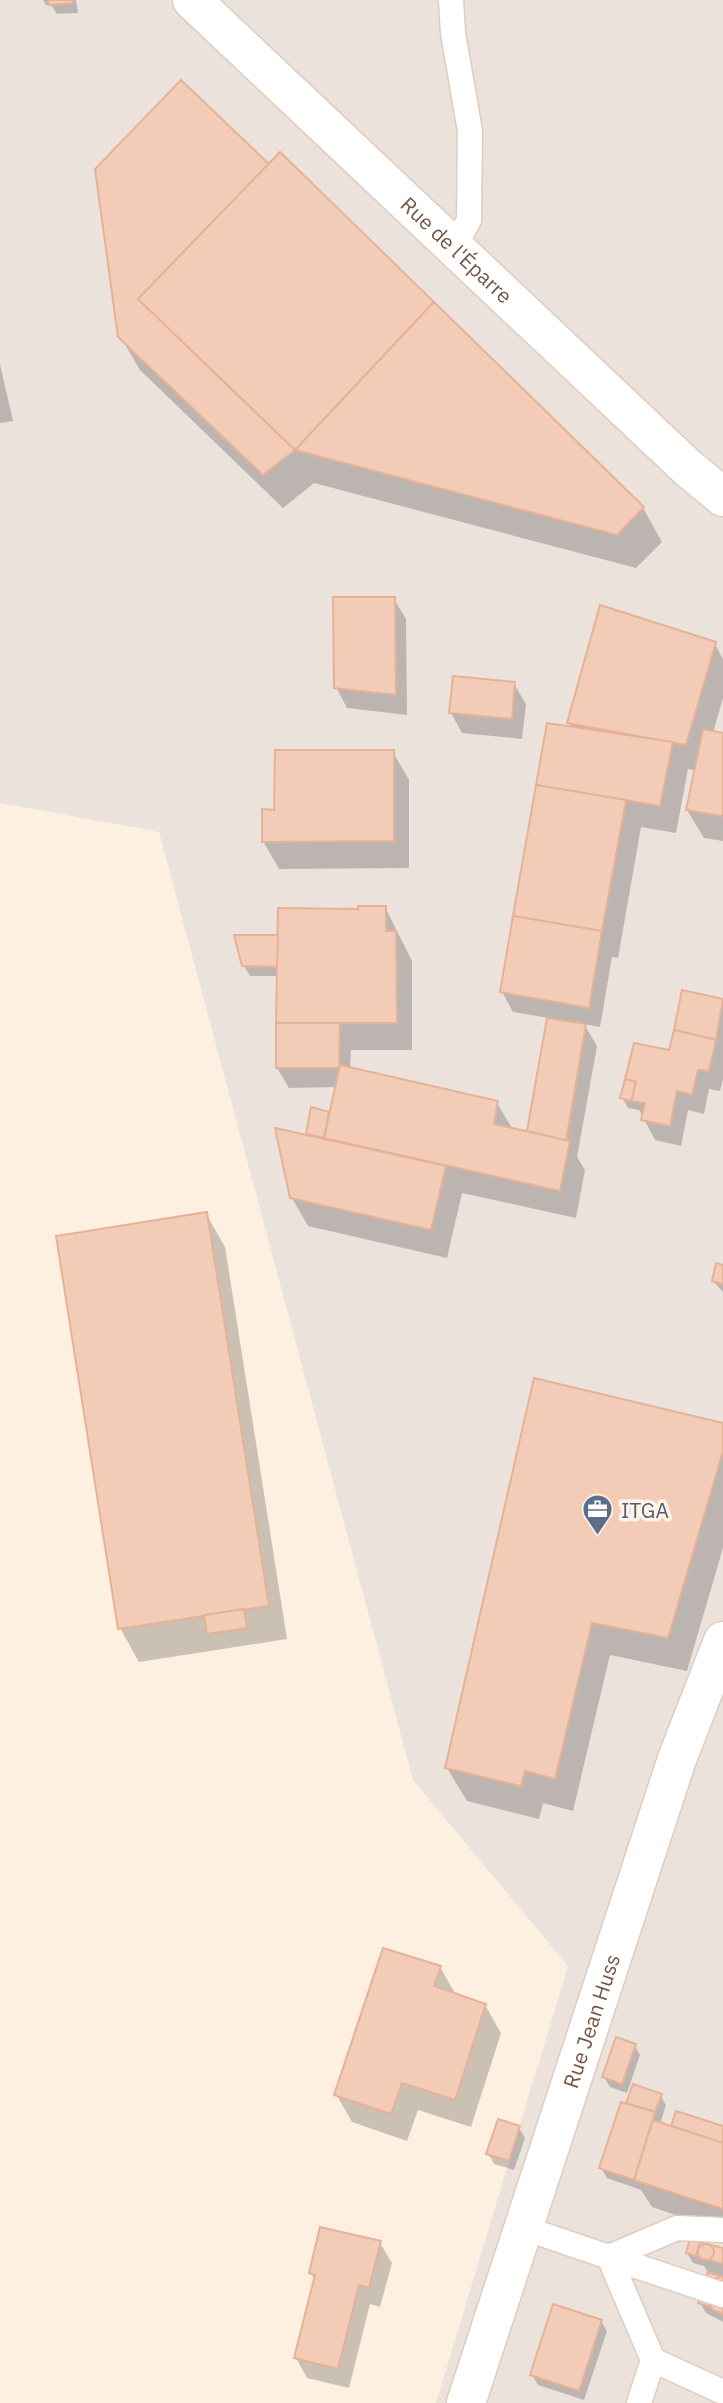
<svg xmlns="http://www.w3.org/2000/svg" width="723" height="2403" viewBox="0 0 723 2403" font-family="'IBM Plex Sans',sans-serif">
	<rect width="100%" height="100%" fill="#fdf0e0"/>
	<path fill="#ebe2dc" d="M0,0H723V2403H436L568,1966L413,1780L159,832L0,803Z"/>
	<g fill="#0003">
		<path d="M43,0H76L78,13L57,14L51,5H46Z"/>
		<path d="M280,155L643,508L662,542L636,568L314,483L283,508L140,370L120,336Z"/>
		<path d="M0,364L13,421L0,423Z"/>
		<path d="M394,599L406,619L407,715L347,708L336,687Z"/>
		<path d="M715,644L723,659V698L713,733L723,735V841L704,838L687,810L696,771L688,769L676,833L641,827L618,958L612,957L600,1027L584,1024L597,1046L577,1157L585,1170L576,1218L462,1193L447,1258L308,1226L292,1198L310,1137L308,1134L328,1113L330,1117L337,1087L289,1088L277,1068L279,976H250L244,966L279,937L360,911L385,907L412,961V1050H351L350,1069L497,1103L513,1130L528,1133L549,1018L513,1012L502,992L572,729L569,723Z"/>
		<path d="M514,684L526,704L522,739L462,733L451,713Z"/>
		<path d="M393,752L409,780V868L279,869L263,841L276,812Z"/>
		<path d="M683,992L723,1001V1079L720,1091L709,1089L704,1114L688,1110L681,1146L655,1140L639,1110L628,1108L622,1097L670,1052Z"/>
		<path d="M206,1214L225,1247L287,1639L139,1662L120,1628Z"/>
		<path d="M723,1267V1292L713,1281Z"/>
		<path d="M723,1425V1548L687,1671L610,1655L573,1811L543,1803L539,1819L467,1801L447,1768Z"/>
		<path d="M440,1967L456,1995L485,2005L501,2033L471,2127L418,2110L407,2141L352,2122L336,2094Z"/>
		<path d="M634,2045L640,2055L627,2093L610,2087L604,2077Z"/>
		<path d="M634,2086L660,2095L666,2105L660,2124L672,2128H723V2231L652,2207L641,2190L607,2178L601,2168Z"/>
		<path d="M519,2128L525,2138L514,2170L494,2164L488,2153Z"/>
		<path d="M380,2243L392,2263L380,2307L370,2304L349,2388L307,2378L296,2358L315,2280L311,2273Z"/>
		<path d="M723,2250V2322L706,2313L700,2303L709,2274L704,2266L693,2263L687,2253Z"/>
		<path d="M601,2321L607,2331L584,2400L538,2385L532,2374Z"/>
	</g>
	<g fill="#f3ccb7" stroke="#e6b297" stroke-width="2">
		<path d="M48,0H73V3L49,5Z"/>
		<path d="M181,80L269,164L138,299L295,450L263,475L118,337L95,169Z"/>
		<path d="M280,152L434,302L295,450L138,299Z"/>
		<path d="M434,302L644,507L617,535L295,450Z"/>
		<path d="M333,597H395L396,695L334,688Z"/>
		<path d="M600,605L716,642L686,745L567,723Z"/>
		<path d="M453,676L515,682L512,719L449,713Z"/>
		<path d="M547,723L673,742L660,806L536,785Z"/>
		<path d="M703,729L723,733V816L686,810Z"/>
		<path d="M275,750H394V841L262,842V809L274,810Z"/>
		<path d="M536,785L626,800L602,931L513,916Z"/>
		<path d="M358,906H386V931H396L397,1023H276L278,908L358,909Z"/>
		<path d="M513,916L602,931L589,1008L500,992Z"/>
		<path d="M234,935H278L277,967L242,966Z"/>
		<path d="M682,990L723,999L716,1040L674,1030Z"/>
		<path d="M547,1018L586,1024L566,1141L527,1131Z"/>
		<path d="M276,1023H340L339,1068H276Z"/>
		<path d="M674,1030L716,1040L709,1071L698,1070L692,1095L677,1091L670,1126L641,1120L645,1103L631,1101L636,1082L625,1079L634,1043L669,1050Z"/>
		<path d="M340,1065L498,1101L494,1124L570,1141L560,1191L324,1138Z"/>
		<path d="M625,1079L636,1082L631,1101L620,1098Z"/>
		<path d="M311,1107L329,1112L324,1138L306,1134Z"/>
		<path d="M275,1128L446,1166L431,1230L290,1198Z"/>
		<path d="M207,1212L269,1606L118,1629L56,1236Z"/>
		<path d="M716,1263L723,1265V1284L712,1281Z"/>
		<path d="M534,1378L723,1423V1451L668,1638L592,1623L555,1779L525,1771L521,1786L445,1768Z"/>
		<path d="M244,1609L247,1628L207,1634L204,1615Z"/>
		<path d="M383,1948L441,1966L434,1986L486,2004L455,2100L402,2083L391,2114L334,2095Z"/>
		<path d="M616,2037L636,2044L622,2084L602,2077Z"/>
		<path d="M633,2084L662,2094L655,2112L626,2103Z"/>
		<path d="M621,2102L655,2112L634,2180L599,2168Z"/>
		<path d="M676,2111L723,2126V2143L671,2126Z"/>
		<path d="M498,2119L520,2126L509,2161L486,2154Z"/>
		<path d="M653,2120L723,2143V2209L634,2180Z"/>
		<path d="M320,2227L381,2241L369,2288L359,2285L338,2369L294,2358L315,2275L309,2273Z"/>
		<path d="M690,2238L700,2242L696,2256L686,2253Z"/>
		<path d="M700,2242L723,2248V2264L696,2256Z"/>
		<circle cx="706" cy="2252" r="8"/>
		<path d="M708,2272L723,2277V2311L698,2303Z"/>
		<path d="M723,2276V2314L713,2310L706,2298L712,2280Z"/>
		<path d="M553,2304L602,2320L579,2391L530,2375Z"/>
	</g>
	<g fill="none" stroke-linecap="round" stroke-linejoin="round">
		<defs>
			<g id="service">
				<path d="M451,0L453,33L470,131L469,220L454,247"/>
				<path d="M524,2228L609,2257L653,2360L639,2403"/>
				<path d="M609,2257L723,2295"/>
				<path d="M609,2257L677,2228L723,2230"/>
				<path d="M653,2360L723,2392"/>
			</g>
			<g id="minor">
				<path id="s1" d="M192,0L688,468L723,497"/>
				<path id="s2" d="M466,2403L677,1759L723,1641"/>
			</g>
		</defs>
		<use href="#service" stroke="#e1ccbc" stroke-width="27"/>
		<use href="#minor" stroke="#e1ccbc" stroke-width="41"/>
		<use href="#service" stroke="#fff" stroke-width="24"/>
		<use href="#minor" stroke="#fff" stroke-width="38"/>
	</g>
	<defs>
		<symbol id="office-pin" viewBox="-11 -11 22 30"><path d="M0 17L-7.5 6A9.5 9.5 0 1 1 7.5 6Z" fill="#5c6f8a" stroke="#fff4e7"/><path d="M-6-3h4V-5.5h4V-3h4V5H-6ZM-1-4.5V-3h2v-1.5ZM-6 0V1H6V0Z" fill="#fff"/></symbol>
	</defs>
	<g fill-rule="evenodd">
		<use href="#office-pin" x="580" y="1492" width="35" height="47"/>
	</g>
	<g text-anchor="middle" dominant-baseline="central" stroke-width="7" stroke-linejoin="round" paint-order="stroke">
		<g font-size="21" fill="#745547" stroke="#fff4e7">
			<text stroke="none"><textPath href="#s1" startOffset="364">Rue de l'Éparre</textPath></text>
			<text stroke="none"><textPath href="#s2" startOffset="402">Rue Jean Huss</textPath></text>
		</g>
		<g font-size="21" fill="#4e5e75" stroke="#fff4e7" text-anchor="start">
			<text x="621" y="1510">ITGA</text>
		</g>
	</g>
</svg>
